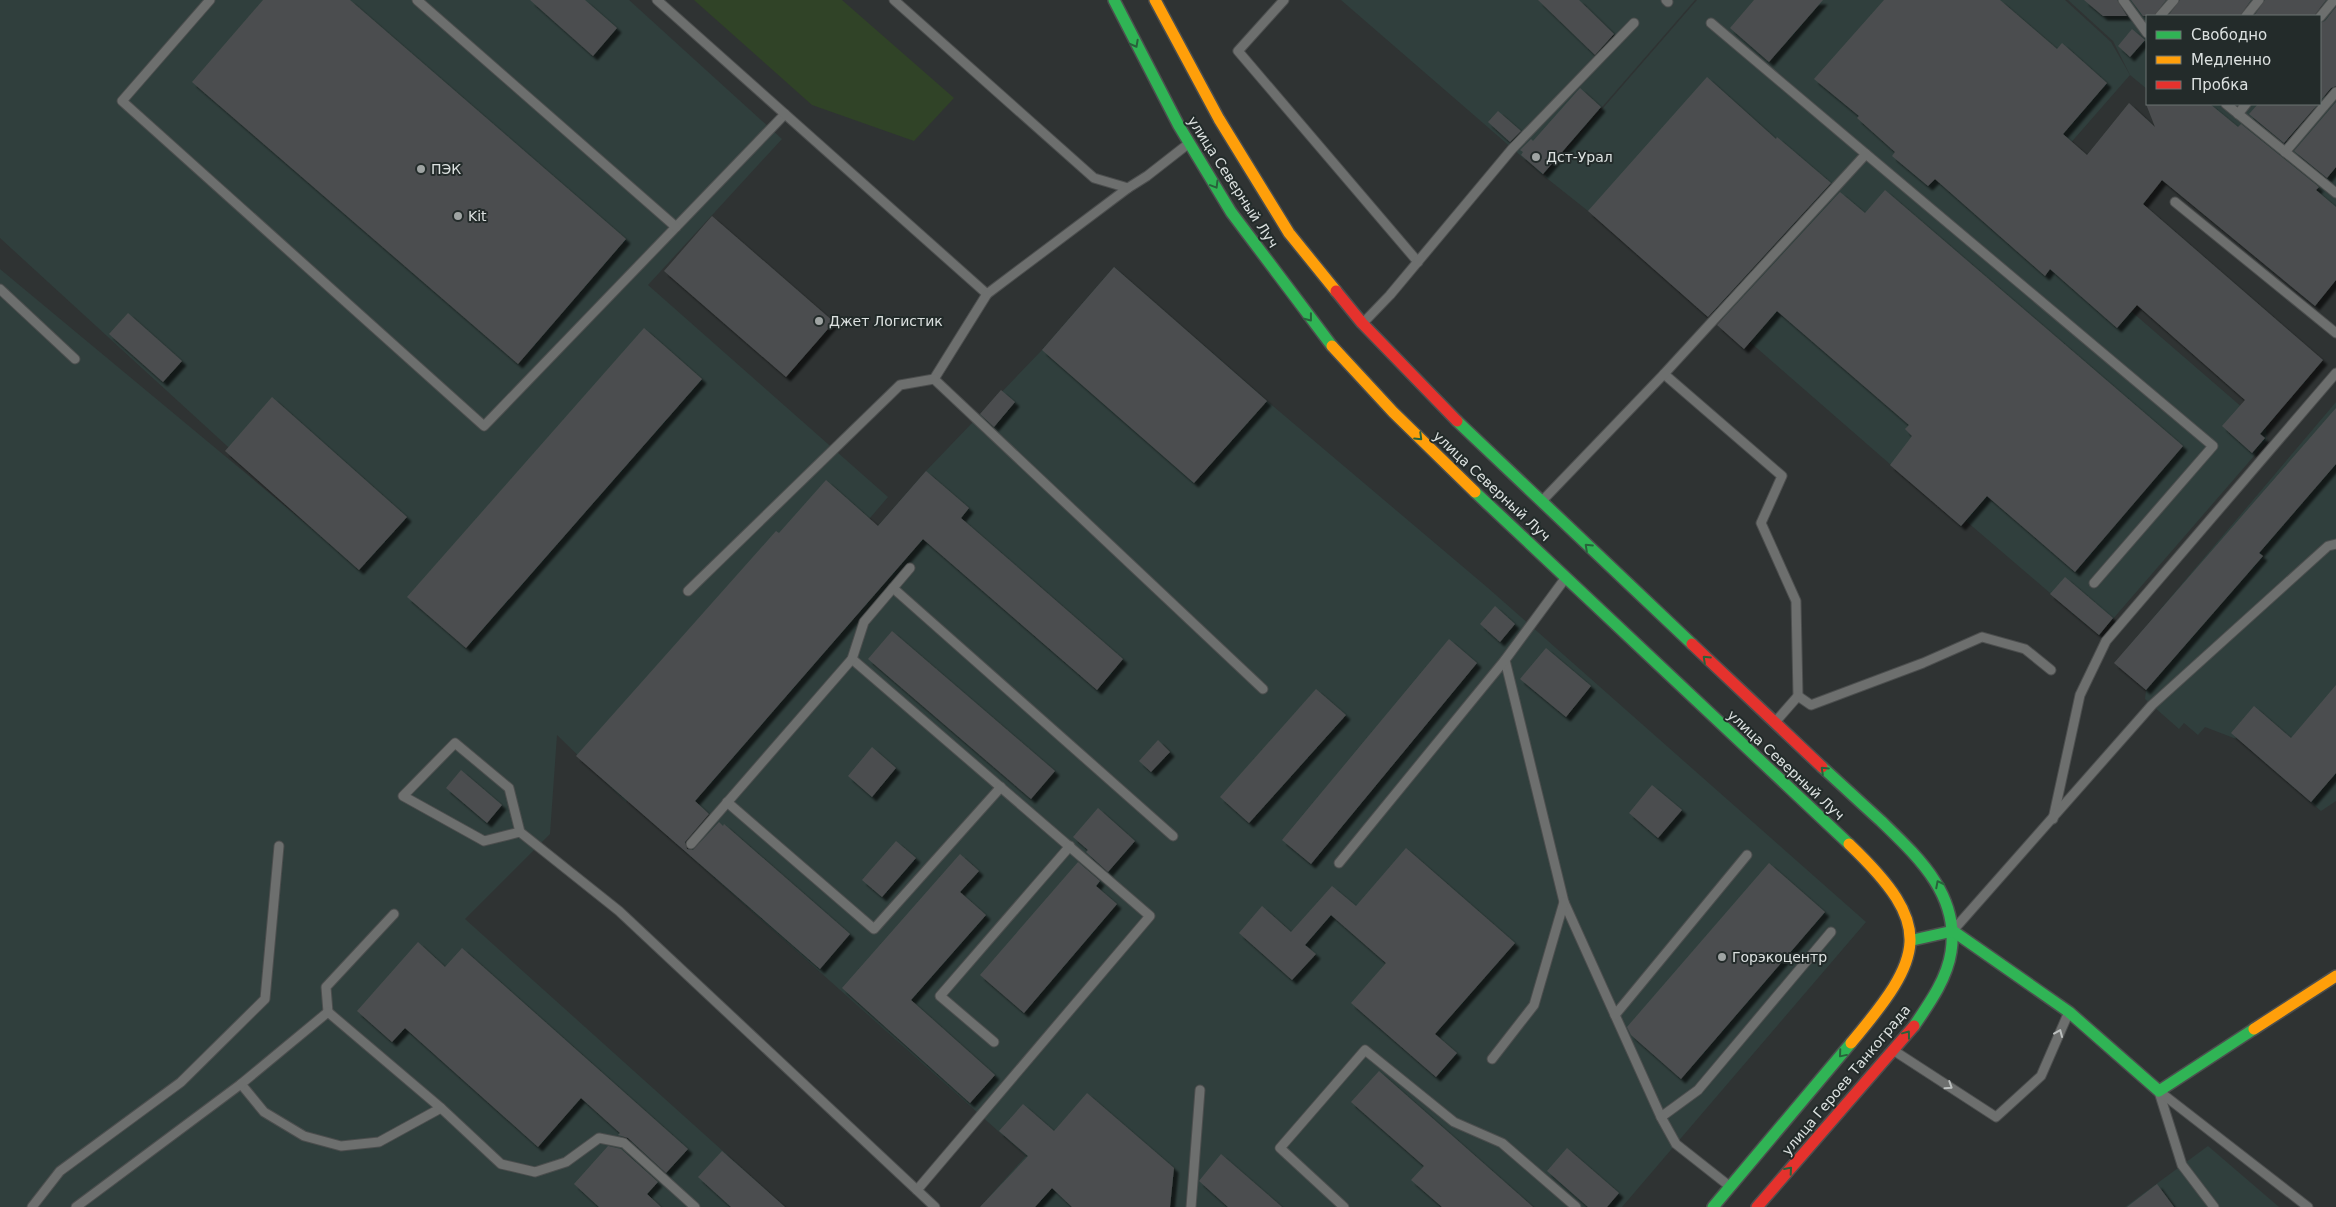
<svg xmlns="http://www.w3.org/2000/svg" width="2336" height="1207" viewBox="0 0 2336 1207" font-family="'DejaVu Sans',sans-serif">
	<defs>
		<filter id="shadow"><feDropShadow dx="4.5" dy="4.5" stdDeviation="1" flood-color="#0009"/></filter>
	</defs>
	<rect width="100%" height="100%" fill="#2f3333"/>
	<g fill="#303f3d">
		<path d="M0,0H629L782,139L648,285L888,497L626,802L557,735L550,834L465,919L785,1207H0V269L368,575L0,238Z"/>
		<path d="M1341,0H1695L1543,175Z"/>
		<path d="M1697,0H2065L2111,42L2130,75L2013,209L2266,428L2267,441L2099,635L1966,521L1961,526L1719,315L1544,176Z"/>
		<path d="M2068,0H2336V243L2166,104H2320V16H2147V89L2130,75L2113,41Z"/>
		<path d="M1114,267L1267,401L1488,588L1866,922L1622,1207H980L1026,1156L634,806L926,471L1042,350Z"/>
		<path d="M2336,402V801L2321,811L2239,740L2205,727L2198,735L2184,723L2179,729L2145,699L2146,690L2115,663Z"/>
		<path d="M2208,1146L2279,1207H2125Z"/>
	</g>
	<path fill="#304327" d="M694,0H842L954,98L914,141L812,105Z"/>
	<g fill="#4b4e4f" filter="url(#shadow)">
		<path d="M263,0H350L626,239L518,364L192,82Z"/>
		<path d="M530,0H585L617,28L593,56Z"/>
		<path d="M1538,0H1579L1614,34L1595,55Z"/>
		<path d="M1754,0H1823L1769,62L1730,28Z"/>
		<path d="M1884,0H2000L2057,49L2062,43L2107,83L2063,134L2087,155L2129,103L2155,127L2146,104H2210L2238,127L2241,124L2319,187L2316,190L2336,207V280L2315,306L2162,180L2143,204L2323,360L2260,434L2265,438L2252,453L2222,426L2245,400L2137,305L2117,328L2050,269L2045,276L1935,179L1928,186L1892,156L1895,152L1857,118L1859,116L1814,79Z"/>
		<path d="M2084,0H2117L2127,16H2103Z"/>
		<path d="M2131,0H2166L2154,16H2143Z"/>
		<path d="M2180,0H2251L2240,16H2168Z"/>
		<path d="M2265,0H2326L2314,16H2254Z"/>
		<path d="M2336,7V86L2331,88L2320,101V23L2325,21Z"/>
		<path d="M2132,29L2145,40L2130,57L2118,46Z"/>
		<path d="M1707,77L1776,139L1777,137L1831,183L1708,317L1588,211Z"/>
		<path d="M1580,88L1601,107L1543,174L1521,155L1523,152L1520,150L1531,139L1533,141Z"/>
		<path d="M2336,102V167L2327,178L2294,151Z"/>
		<path d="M2258,104H2318L2284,143L2249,114Z"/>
		<path d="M1498,111L1521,131L1510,142L1488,122Z"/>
		<path d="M1885,190L2183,446L2075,572L1987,496L1961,526L1890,465L1912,436L1905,429L1909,425L1777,311L1744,349L1717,325L1840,192L1865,213Z"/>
		<path d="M712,216L834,322L786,377L664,271Z"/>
		<path d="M1114,267L1267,401L1194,483L1042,350Z"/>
		<path d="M128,313L182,361L163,382L109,334Z"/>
		<path d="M644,328L702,379L466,648L407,597Z"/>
		<path d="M1001,390L1015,402L994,427L980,414Z"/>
		<path d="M272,397L407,517L359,570L225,451Z"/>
		<path d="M2336,408V464L2259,553L2263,556L2146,690L2114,663Z"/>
		<path d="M926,471L969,508L961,518L1123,659L1097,690L923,539L695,801L709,814L685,842L687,849L693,850L719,822L723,826L724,824L850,934L820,969L576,756L776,531L779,533L826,480L878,526Z"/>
		<path d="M2065,577L2113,618L2099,635L2050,594Z"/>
		<path d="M1495,606L1515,624L1500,642L1480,624Z"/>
		<path d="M892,631L1055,771L1031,799L868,659Z"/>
		<path d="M1449,639L1477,663L1311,864L1282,840Z"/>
		<path d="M1546,648L1591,686L1566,717L1520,679Z"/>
		<path d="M2336,685V773L2311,802L2231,733L2254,706L2291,738Z"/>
		<path d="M1316,689L1346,715L1249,823L1220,797Z"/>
		<path d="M1158,740L1170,752L1151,772L1139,761Z"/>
		<path d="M872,747L896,768L872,797L848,776Z"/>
		<path d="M461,770L502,805L487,823L446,788Z"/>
		<path d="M1652,785L1682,810L1658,838L1629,813Z"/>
		<path d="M1098,808L1135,841L1108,872L1086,852L1088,850L1073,837Z"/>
		<path d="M896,841L916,858L882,897L862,880Z"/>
		<path d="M1406,848L1515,943L1435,1034L1457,1053L1436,1077L1351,1003L1386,963L1331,915L1305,945L1316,954L1292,980L1239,933L1262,906L1291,932L1332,886L1356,906Z"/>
		<path d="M960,854L979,871L960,892L986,915L911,1000L995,1075L970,1103L842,988Z"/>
		<path d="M1078,862L1100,881L1096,886L1117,904L1024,1013L980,975Z"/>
		<path d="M1769,863L1825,912L1681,1079L1631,1035L1627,1027Z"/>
		<path d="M418,942L445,967L462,948L688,1149L666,1173L628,1138L618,1135L620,1133L581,1098L538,1147L405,1028L392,1042L357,1011Z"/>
		<path d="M1379,1071L1533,1207H1442L1411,1180L1424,1166L1351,1102Z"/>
		<path d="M1087,1093L1174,1168L1170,1207H1072L1052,1188L1035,1207H980L1028,1156L999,1131L1023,1104L1054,1131Z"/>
		<path d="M608,1146L621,1149L658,1182L647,1194L661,1207H599L574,1184Z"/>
		<path d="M1567,1148L1619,1193L1607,1207H1588L1547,1171Z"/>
		<path d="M722,1151L785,1207H731L698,1177Z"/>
		<path d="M1221,1154L1282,1207H1228L1199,1181Z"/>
		<path d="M2157,1184L2174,1207H2127Z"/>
	</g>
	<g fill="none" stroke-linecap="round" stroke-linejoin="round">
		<defs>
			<g id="lane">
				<path d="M210,0L122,101L484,426L785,114"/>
				<path d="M417,0L676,227"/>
				<path d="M657,0L987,294"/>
				<path d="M894,0L1094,178L1128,188L1147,176L1188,144"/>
				<path d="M1284,0L1238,51L1418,262"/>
				<path d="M1666,0L1668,2"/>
				<path d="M2123,0L2147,33"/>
				<path d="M2160,16L2174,0"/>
				<path d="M2246,16L2259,0"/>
				<path d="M2320,17L2334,0"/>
				<path d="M1711,23L1866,154"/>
				<path d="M2226,104L2336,193"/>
				<path d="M2238,114L2246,104"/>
				<path d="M2285,152L2336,92"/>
				<path d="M1128,188L987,294L934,379L1263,689"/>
				<path d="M2175,202L2336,333"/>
				<path d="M0,289L75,359"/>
				<path d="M1364,322L1390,295L1512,149L1634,23"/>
				<path d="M1664,374L1782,476L1761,523L1796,601L1798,696"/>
				<path d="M1542,501L1664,374L1866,154L2213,446L2094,583"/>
				<path d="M893,588L1173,836"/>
				<path d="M688,591L900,385L934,379"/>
				<path d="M852,659L1150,916L917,1190"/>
				<path d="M1505,660L1564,902L1661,1117L1676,1144L1728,1185"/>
				<path d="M1777,720L1798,696L1811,705L1923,663L1982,637L2025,649L2051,670"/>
				<path d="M727,802L874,929L1001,787"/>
				<path d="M2053,819L2080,695L2106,641L2336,373"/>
				<path d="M520,832L484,841L403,796L455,743L509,788L520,832L619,911L935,1207"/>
				<path d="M691,844L852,659L864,622L910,568"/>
				<path d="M1339,863L1505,660L1564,580"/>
				<path d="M1957,926L2152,705L2328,546L2336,544"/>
				<path d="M328,1012L326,987L394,914"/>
				<path d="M1615,1015L1747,855"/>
				<path d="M994,1042L940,996L1070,846"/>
				<path d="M1896,1052L1996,1117L2041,1076L2068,1014"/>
				<path d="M1492,1059L1534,1005L1564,902"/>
				<path d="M241,1084L264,1112L304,1136L341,1146L379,1142L441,1108"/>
				<path d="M2159,1092L2182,1165L2214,1207"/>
				<path d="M2160,1092L2308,1207"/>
				<path d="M1661,1117L1698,1090L1831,932"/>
				<path d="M32,1207L60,1171L181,1082L265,999L279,846"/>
				<path d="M76,1207L241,1084L328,1012L441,1108L501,1164L535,1172L566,1162L599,1138L624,1143L695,1207"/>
				<path d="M1191,1207L1200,1090"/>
				<path d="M1344,1207L1280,1148L1365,1050L1454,1122L1502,1143L1576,1207"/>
			</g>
			<g id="fast">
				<path d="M1114,0L1179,126L1231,212L1332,346"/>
				<path d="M1457,421L1692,644"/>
				<path d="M1475,492L1849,844"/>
				<path d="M1822,767C1842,785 1861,803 1881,821C1918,857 1960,895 1951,952C1947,979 1929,1004 1914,1026"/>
				<path d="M1913,940L1953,931L2069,1012L2159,1091L2254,1029"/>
				<path d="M1713,1207L1851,1043"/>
			</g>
			<g id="slow">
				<path d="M1155,0L1219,119L1289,233L1336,291"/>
				<path d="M1332,346L1393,412L1475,492"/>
				<path d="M1849,844C1936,927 1924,956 1851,1043"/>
				<path d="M2254,1029L2336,976"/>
			</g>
			<g id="jam">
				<path d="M1336,291L1362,323L1457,421"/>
				<path d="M1692,644L1822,767"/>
				<path d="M1757,1207L1914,1026"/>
			</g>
		</defs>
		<use href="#lane" stroke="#4c4e4e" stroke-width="11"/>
		<use href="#fast" stroke="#4c4e4e" stroke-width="14"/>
		<use href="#slow" stroke="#4c4e4e" stroke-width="14"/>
		<use href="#jam" stroke="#4c4e4e" stroke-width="14"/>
		<use href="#lane" stroke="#6d6f6e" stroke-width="9"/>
		<use href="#fast" stroke="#30b455" stroke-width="11"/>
		<use href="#slow" stroke="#ff9f0a" stroke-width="11"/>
		<use href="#jam" stroke="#e5322d" stroke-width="11"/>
	</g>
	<defs><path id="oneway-chevron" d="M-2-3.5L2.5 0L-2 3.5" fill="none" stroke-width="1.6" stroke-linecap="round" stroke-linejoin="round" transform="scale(1.25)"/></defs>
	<g stroke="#28623b">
		<use href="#oneway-chevron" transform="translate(1135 44) rotate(62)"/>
		<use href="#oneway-chevron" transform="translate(1215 185) rotate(59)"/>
		<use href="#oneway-chevron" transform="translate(1309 318) rotate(52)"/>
		<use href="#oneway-chevron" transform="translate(1419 437) rotate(44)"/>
		<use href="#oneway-chevron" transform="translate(1588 547) rotate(-137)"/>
		<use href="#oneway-chevron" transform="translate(1706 659) rotate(-137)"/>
		<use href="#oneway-chevron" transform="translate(1824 770) rotate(-137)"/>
		<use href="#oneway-chevron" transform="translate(1939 884) rotate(-117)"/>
		<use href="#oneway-chevron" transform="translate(1907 1034) rotate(-53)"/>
		<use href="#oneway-chevron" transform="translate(1842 1054) rotate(130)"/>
		<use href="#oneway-chevron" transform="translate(1789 1170) rotate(-49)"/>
	</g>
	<g stroke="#bbbfbe">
		<use href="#oneway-chevron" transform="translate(2059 1033) rotate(-67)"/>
		<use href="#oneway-chevron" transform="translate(1949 1086) rotate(33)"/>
	</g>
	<g fill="#9fa4a3" stroke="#232b2a" stroke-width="2">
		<circle cx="1536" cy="157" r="5"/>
		<circle cx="421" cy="169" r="5"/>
		<circle cx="458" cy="216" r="5"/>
		<circle cx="819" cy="321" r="5"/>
		<circle cx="1722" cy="957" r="5"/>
	</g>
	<g text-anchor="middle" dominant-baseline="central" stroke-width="4" stroke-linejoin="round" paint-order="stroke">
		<g font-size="14" fill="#dce1e0" stroke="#232b2a" text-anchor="start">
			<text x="1546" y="157">Дст-Урал</text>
			<text x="431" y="169">ПЭК</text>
			<text x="468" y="216">Kit</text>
			<text x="829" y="321">Джет Логистик</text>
			<text x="1732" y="957">Горэкоцентр</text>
		</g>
		<g font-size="14" fill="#dce1e0" stroke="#232b2a">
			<text transform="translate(1233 182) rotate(57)">улица Северный Луч</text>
			<text transform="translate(1492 486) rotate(43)">улица Северный Луч</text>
			<text transform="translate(1786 765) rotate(43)">улица Северный Луч</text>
			<text transform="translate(1846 1080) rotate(-50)">улица Героев Танкограда</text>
		</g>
	</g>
	<rect x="2146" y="15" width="175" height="90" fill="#232b2a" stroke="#6d7473"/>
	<rect x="2156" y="31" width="25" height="8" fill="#30b455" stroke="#6d7473"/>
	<text x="2191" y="40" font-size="15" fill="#dce1e0">Свободно</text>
	<rect x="2156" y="56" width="25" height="8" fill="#ff9f0a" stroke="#6d7473"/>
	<text x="2191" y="65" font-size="15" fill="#dce1e0">Медленно</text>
	<rect x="2156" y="81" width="25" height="8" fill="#e5322d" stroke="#6d7473"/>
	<text x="2191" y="90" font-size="15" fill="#dce1e0">Пробка</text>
</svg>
